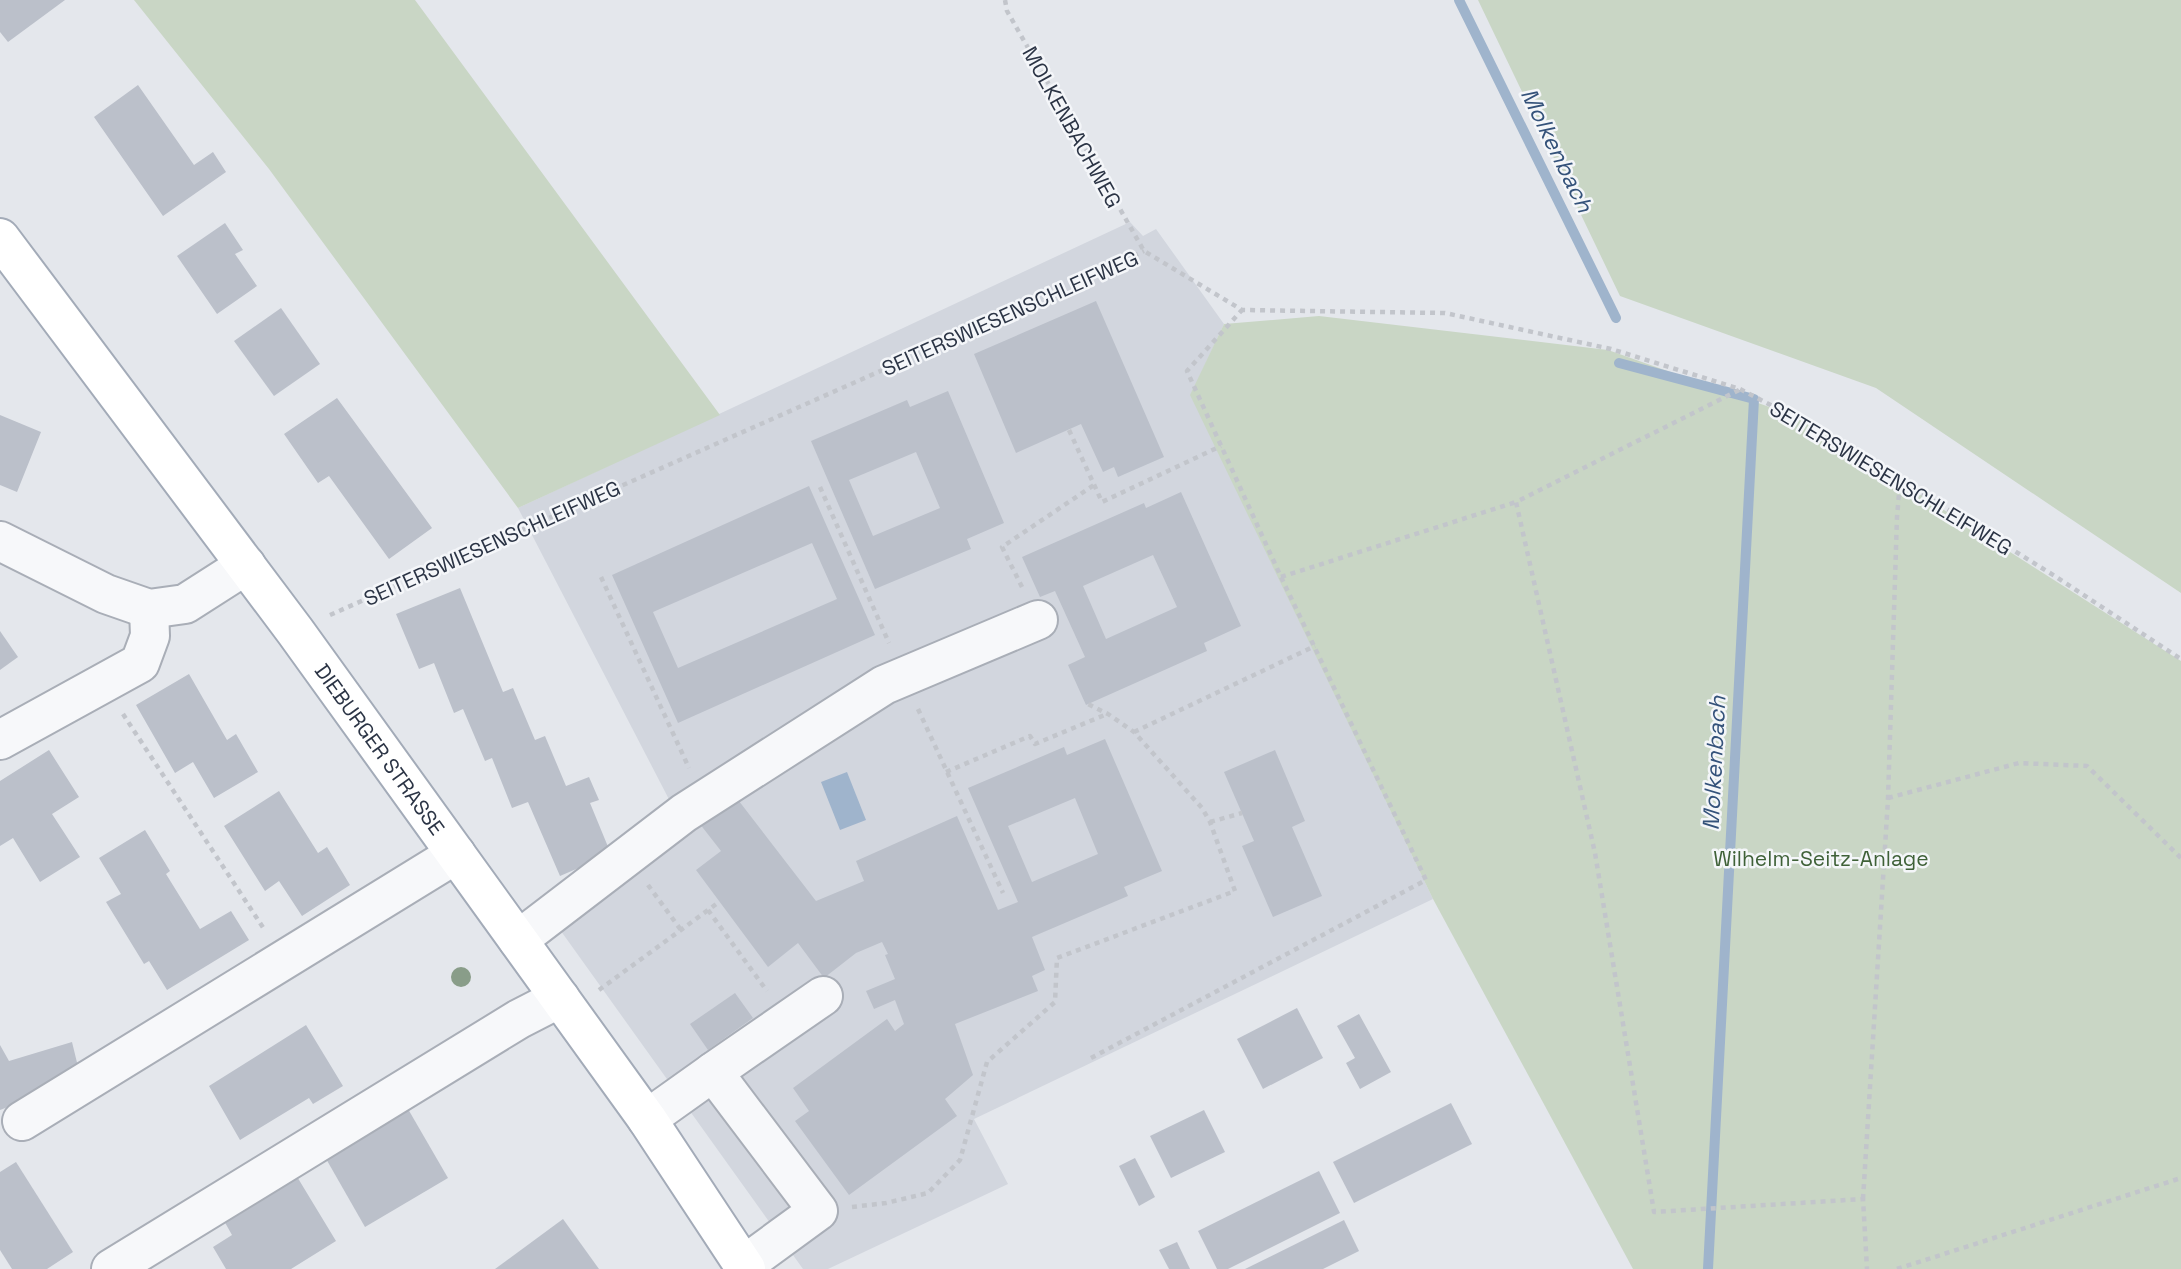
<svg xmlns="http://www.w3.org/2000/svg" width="2181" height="1269" viewBox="0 0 2181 1269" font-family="'Space Grotesk',sans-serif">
	<rect width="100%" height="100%" fill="#e4e7ec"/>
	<path fill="#d2d6de" d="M1130,222L1143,236L1156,229L1224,324L1191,395L1433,899L974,1119L1008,1184L828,1269H803L543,906L674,809L518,508Z"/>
	<g fill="#c9d6c5">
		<path d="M134,0H415L720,415L518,508L269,169Z"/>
		<path d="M1478,0H2181V593L1876,388L1620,296Z"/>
		<path d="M1319,316L1608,350L1798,417L2181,661V1269H1633L1433,899L1190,395L1224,324Z"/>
	</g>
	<path fill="#9fb4cc" d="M847,772L866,820L840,830L821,782Z"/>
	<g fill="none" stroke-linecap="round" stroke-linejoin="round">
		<g stroke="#9fb4cc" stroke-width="10">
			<path d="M1459,0L1616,318"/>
			<path d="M1619,363L1754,399L1708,1269"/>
		</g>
	</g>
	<g fill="#bbc0ca" fill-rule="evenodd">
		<path d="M0,0H65L8,42L0,32Z"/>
		<path d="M138,85L194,165L213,152L226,172L163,216L94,117Z"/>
		<path d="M225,223L243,250L235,254L257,286L217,314L177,256Z"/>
		<path d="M1096,301L1164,457L1118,477L1114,467L1103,472L1081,424L1016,453L974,354Z"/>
		<path d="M281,308L320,364L274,396L234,341Z"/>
		<path d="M948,391L1004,523L967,539L971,549L875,589L811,441L907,400L910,407ZM916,452L940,508L873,536L849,480Z"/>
		<path d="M337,398L432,528L389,559L329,476L318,483L284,434Z"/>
		<path d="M0,415L41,432L17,492L0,485Z"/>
		<path d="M809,486L875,635L678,723L612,575ZM812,543L837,599L678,668L653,612Z"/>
		<path d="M1181,492L1241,626L1204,643L1207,651L1086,705L1068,665L1085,657L1055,591L1040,597L1022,557L1144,503L1146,508ZM1153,555L1177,607L1106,639L1083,586Z"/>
		<path d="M460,588L503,692L513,688L535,740L545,736L566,786L589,777L599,800L590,803L611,854L560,876L528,802L512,808L492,758L485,761L463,709L454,713L434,663L419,669L396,614Z"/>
		<path d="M0,631L18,657L0,670Z"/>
		<path d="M189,674L227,740L236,734L258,772L214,798L193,762L175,773L136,705Z"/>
		<path d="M1105,739L1162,871L1124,887L1128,896L1032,937L1045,970L1032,976L1038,991L955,1024L973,1075L945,1099L957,1116L849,1195L795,1121L809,1111L793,1088L887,1019L895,1031L904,1024L895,1000L874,1009L866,991L895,979L885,955L888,954L882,942L856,953L824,978L798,943L768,967L696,870L721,851L696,819L732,792L816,901L864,881L856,861L957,816L998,910L1018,902L968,788L1064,747L1067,755ZM1075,798L1098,854L1032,882L1008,826Z"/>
		<path d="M49,750L79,797L52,814L80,857L40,882L13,838L0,846V781Z"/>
		<path d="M1275,750L1305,821L1292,827L1322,896L1273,917L1242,846L1254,841L1224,772Z"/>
		<path d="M279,791L318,853L327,847L350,885L302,916L279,881L265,891L224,826Z"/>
		<path d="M145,830L170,871L166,874L200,929L231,911L249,940L167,990L149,961L144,964L106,902L121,894L99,858Z"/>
		<path d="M735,993L753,1018L708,1050L690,1024Z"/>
		<path d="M1297,1008L1323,1058L1263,1089L1237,1039Z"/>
		<path d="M1359,1014L1391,1072L1360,1089L1346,1063L1355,1058L1337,1026Z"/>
		<path d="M306,1025L343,1086L313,1104L309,1098L240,1140L209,1086Z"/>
		<path d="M72,1042L81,1079L0,1110V1045L9,1061Z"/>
		<path d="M1451,1103L1472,1144L1354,1203L1333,1162Z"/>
		<path d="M408,1109L448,1178L365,1227L325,1157Z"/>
		<path d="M1204,1110L1225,1152L1171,1178L1150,1136Z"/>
		<path d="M1135,1158L1155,1197L1139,1206L1119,1166Z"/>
		<path d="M16,1162L73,1252L47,1269H12L0,1250V1172Z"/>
		<path d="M1319,1171L1340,1213L1228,1269H1217L1198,1231Z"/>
		<path d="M296,1175L336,1241L291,1269H226L213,1247L232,1235L223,1219Z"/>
		<path d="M563,1219L599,1269H495Z"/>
		<path d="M1344,1220L1359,1251L1323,1269H1245Z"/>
		<path d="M1177,1242L1190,1269H1169L1159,1250Z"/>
	</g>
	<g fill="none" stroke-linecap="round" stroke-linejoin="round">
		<defs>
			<g id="minor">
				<path d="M0,541L106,594L149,609L185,604L246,565"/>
				<path d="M0,740L140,663L150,636L149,609"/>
				<path d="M518,940L684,813L884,685L1038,620"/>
				<path d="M713,1072L823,996"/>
				<path d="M647,1119L713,1072L818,1211L744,1265"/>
				<path d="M22,1121L456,854"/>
				<path d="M111,1269L519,1019L560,998"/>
			</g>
			<g id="major">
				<path id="s1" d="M0,238L295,631L647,1119L746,1269"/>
			</g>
		</defs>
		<use href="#minor" stroke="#a9aeb7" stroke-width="42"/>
		<use href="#major" stroke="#a3abb8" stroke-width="42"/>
		<g stroke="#c2c5cb" stroke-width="4.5" stroke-dasharray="5 5" stroke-linecap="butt">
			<path d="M1005,0L1007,11L1144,251L1242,310L1445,313L1611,349L1740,389L1826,434L2058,578L2181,659"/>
			<path d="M1739,390L1516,502L1595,853L1654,1212L1863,1199L1867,1269"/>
			<path d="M1069,430L1102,502L1221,446"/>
			<path d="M820,487L889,643"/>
			<path d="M601,577L689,768"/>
			<path d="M1281,577L1516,502"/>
			<path d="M1022,587L1002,547L1094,485"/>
			<path d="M330,615L1027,306L1144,251"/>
			<path d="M918,709L1003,893"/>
			<path d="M123,714L264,929"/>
			<path d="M1134,732L1315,646"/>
			<path d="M946,772L1030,736L1035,744L1107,714"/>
			<path d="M1888,798L2019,763L2087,766L2181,858"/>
			<path d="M1210,822L1242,813"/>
			<path d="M648,885L681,930"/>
			<path d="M708,910L767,991"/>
			<path d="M599,990L719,902"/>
			<path d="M1091,1058L1426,880L1281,577L1187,371L1242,310"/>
			<path d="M1863,1199L1888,799L1897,517L1900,482"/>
			<path d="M852,1207L886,1203L928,1193L960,1160L987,1062L1055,1002L1057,958L1235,891L1210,822L1202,808L1134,732L1108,714L1088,704"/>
			<path d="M1897,1269L2181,1178"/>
		</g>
		<use href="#minor" stroke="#f7f8fa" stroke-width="38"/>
		<use href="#major" stroke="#fff" stroke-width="38"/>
	</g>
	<circle fill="#899d89" cx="461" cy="977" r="10"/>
	<g text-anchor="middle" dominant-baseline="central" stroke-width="5" stroke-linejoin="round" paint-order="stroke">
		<g font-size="21" fill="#2b3445" stroke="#f4f6f9">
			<text transform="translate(1072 127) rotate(61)">MOLKENBACHWEG</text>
			<text transform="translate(1010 313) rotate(-24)">SEITERSWIESENSCHLEIFWEG</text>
			<text transform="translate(1891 478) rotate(31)">SEITERSWIESENSCHLEIFWEG</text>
			<text transform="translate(492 543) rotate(-24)">SEITERSWIESENSCHLEIFWEG</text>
			<text stroke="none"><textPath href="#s1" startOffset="637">DIEBURGER STRASSE</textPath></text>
		</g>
		<g font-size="21" fill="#3f6138" stroke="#f4f6f9">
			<text x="1821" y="858">Wilhelm-Seitz-Anlage</text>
		</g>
		<g font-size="23" font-style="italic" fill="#34527a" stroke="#f4f6f9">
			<text transform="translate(1557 150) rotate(64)">Molkenbach</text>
			<text transform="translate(1714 763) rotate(-87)">Molkenbach</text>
		</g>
	</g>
</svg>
